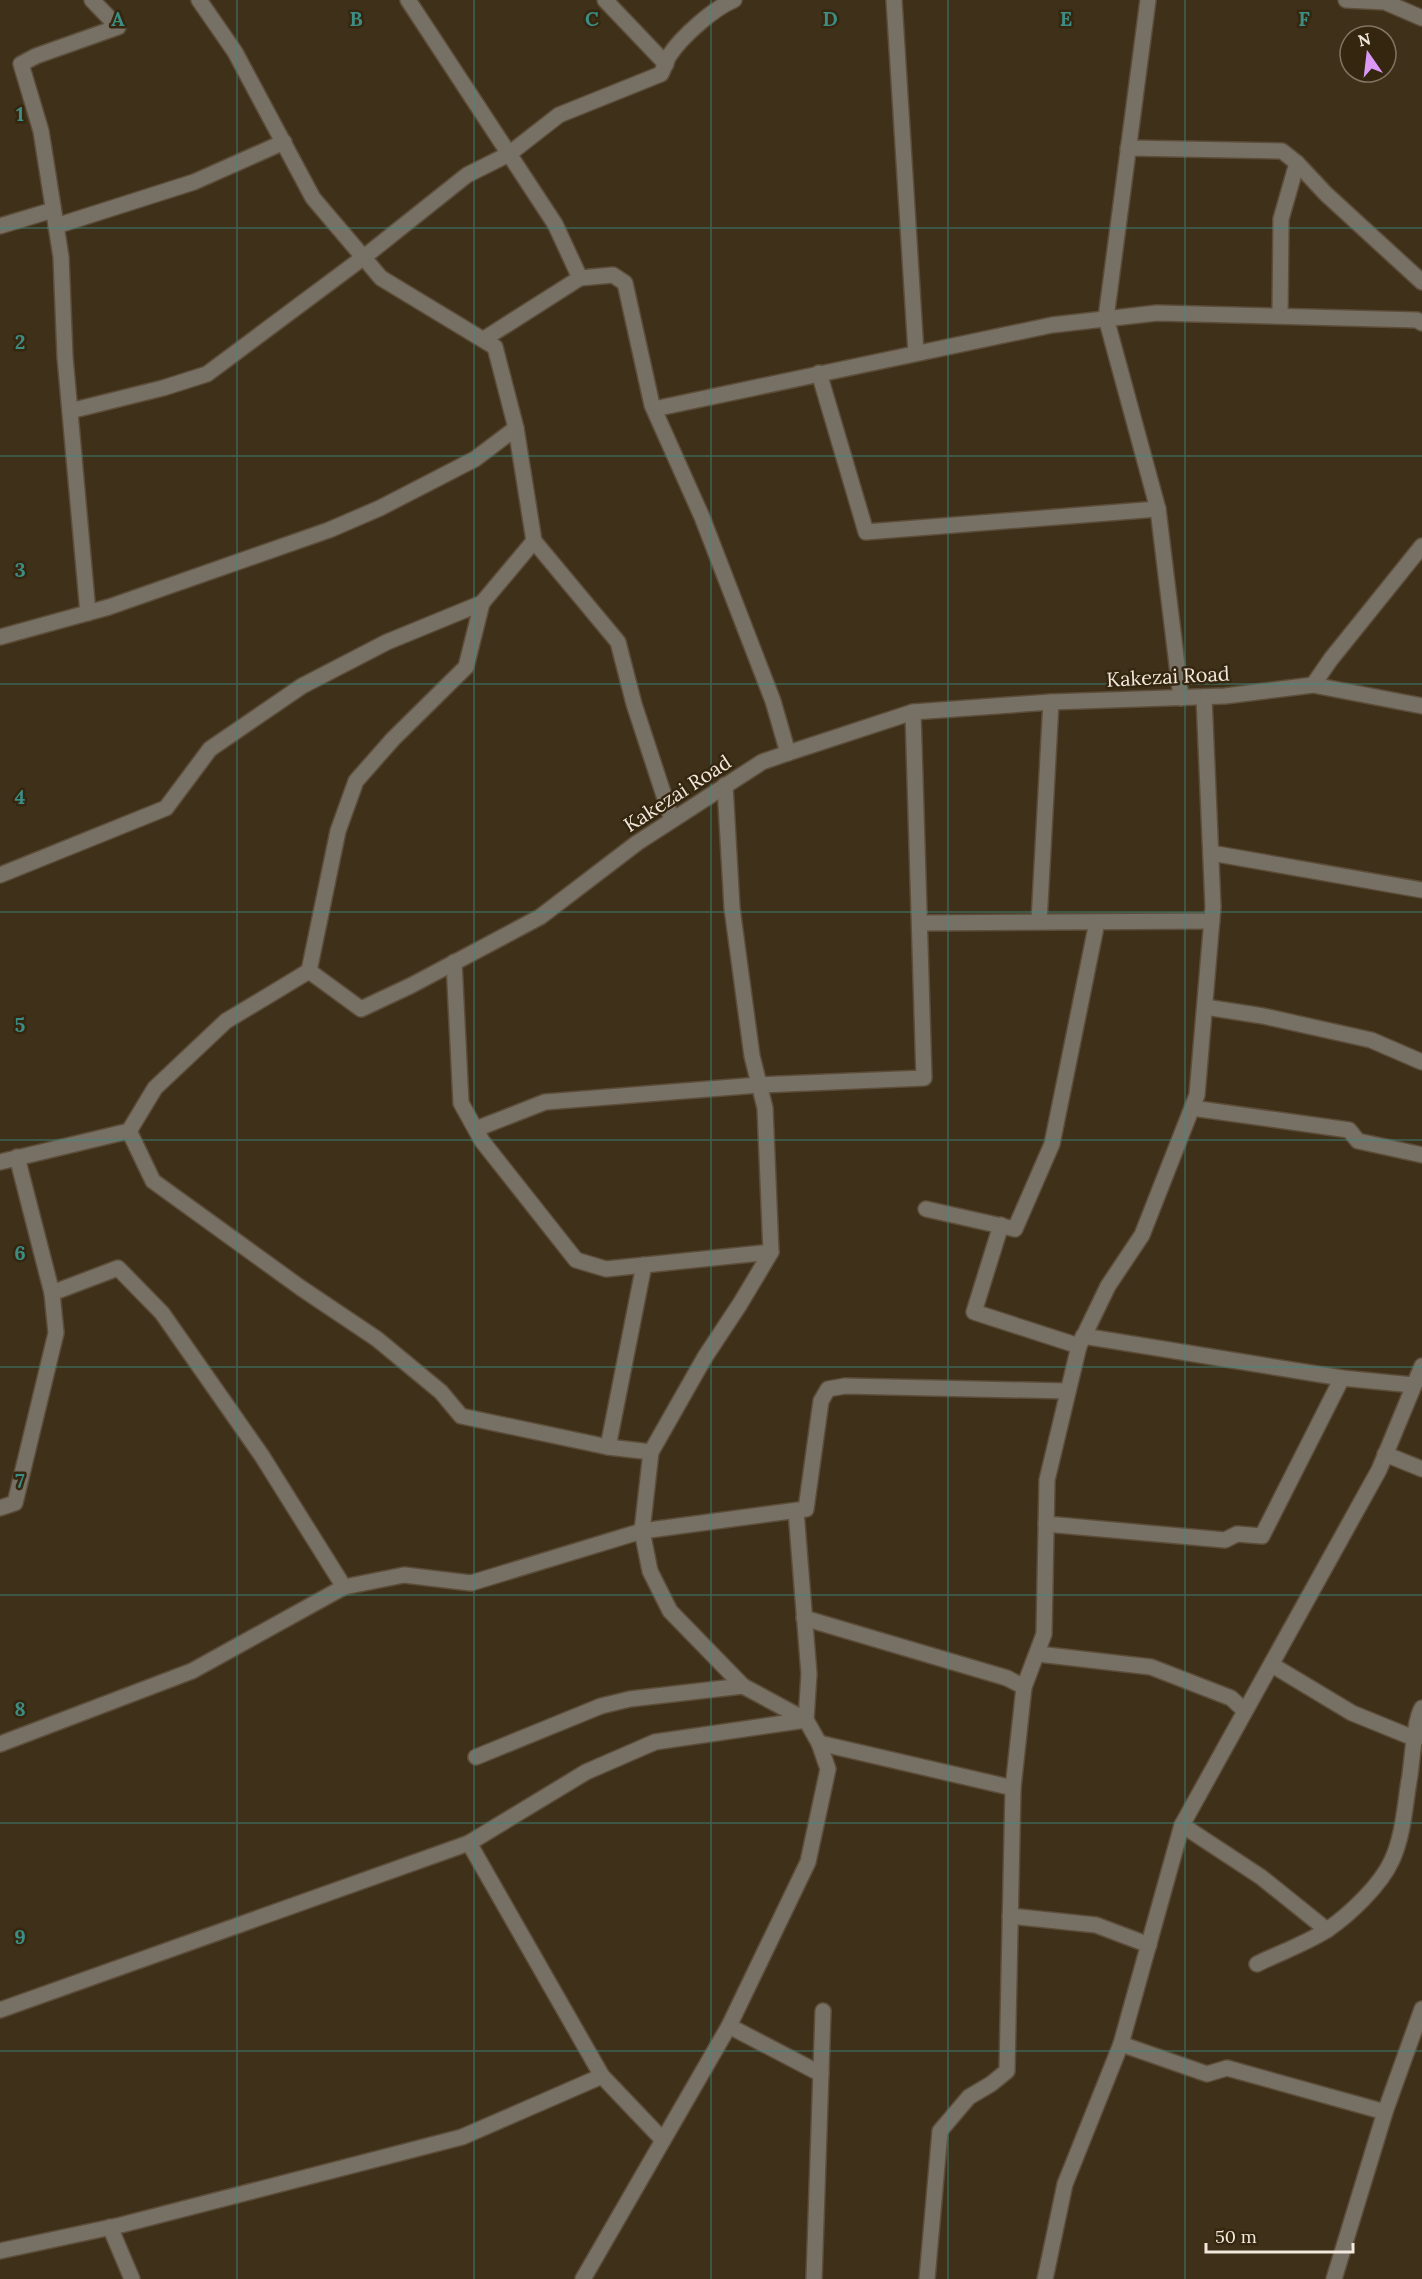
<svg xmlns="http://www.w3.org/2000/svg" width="1422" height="2279" viewBox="0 0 1422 2279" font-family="Lora,serif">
	<rect width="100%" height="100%" fill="#3f301a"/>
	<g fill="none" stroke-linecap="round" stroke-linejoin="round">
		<defs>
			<g id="minor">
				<path d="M199,0L235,52L313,198L381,278L495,347L516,428"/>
				<path d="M408,0L555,224L580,278L484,339"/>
				<path d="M605,0L666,64"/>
				<path d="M894,0L916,353"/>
				<path d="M1148,0L1106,318L1158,509L1181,698"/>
				<path d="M1346,0L1385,2L1422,18"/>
				<path d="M1128,148L1282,151L1297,163L1326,194L1422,282"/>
				<path d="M0,226L53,210"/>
				<path d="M56,226L194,182L284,142"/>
				<path d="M580,278L613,275L625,283L652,405L702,517L773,701L788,753"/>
				<path d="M1280,316L1281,219L1297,163"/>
				<path d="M819,373L866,532L1158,509"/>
				<path d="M654,409L1052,325L1157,313L1417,320L1422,323"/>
				<path d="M70,411L163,388L207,374L364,257L467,175L509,154L559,115L661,74C664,68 666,61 669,56C681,37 714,8 734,0"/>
				<path d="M88,613L65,357L61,257L41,131L21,64L36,56L118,27L92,0"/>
				<path d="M0,637L109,607L329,530L380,508L475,459L516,428L534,541L618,642L634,704L672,820"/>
				<path d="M1313,685L1422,706"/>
				<path d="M1211,853L1422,890"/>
				<path d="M0,875L166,808L210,749L302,686L387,642L482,603"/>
				<path d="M1039,922L1051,702"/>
				<path d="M920,923L1212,921"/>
				<path d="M454,962L461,1103L482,1141L576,1260L606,1269L771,1252"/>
				<path d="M309,971L338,831L356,781L393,739L466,667L482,603L534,541"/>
				<path d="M1205,1007L1263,1016L1371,1040L1422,1062"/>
				<path d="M1192,1108L1349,1130L1358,1141L1422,1155"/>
				<path d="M476,1129L545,1102L759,1085L924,1078L913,712"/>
				<path d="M129,1131L153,1181L301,1288L377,1339L441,1392L461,1416L608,1447L651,1452"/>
				<path d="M0,1162L129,1131L155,1088L226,1021L309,971L361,1009L412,985L540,917L637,843L762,762L788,753L913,712L1051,702L1225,696L1313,685L1331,659L1422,546"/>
				<path d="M926,1209L1015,1229L1052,1144L1097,922"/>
				<path d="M1001,1225L974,1312L1079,1346"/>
				<path d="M52,1293L118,1268L162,1313L262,1456L344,1587"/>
				<path d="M1083,1336L1342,1378L1413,1385"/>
				<path d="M608,1447L644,1265"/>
				<path d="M1385,1454L1422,1469"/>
				<path d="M0,1508L15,1503L56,1333L52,1293L17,1157"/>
				<path d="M796,1511L809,1674L806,1720"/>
				<path d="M1046,1524L1225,1540L1237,1534L1262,1536L1342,1378"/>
				<path d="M804,1618L1007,1678L1024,1687"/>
				<path d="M1038,1654L1151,1667L1231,1698L1245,1711"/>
				<path d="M1272,1665L1352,1713L1416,1739"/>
				<path d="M819,1743L1013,1788"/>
				<path d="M0,1744L192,1671L344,1587L404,1575L471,1583L642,1531L806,1509L821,1401L828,1389L845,1386L1068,1391"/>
				<path d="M476,1757L601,1706L630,1699L743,1686"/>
				<path d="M1182,1825L1261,1877L1327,1930"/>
				<path d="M469,1843L602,2076L663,2140"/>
				<path d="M1010,1916L1096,1925L1149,1945"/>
				<path d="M1257,1964C1279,1953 1305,1944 1327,1930C1349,1915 1381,1885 1392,1860C1404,1834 1405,1802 1410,1775C1412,1760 1415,1718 1422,1708"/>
				<path d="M0,2010L469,1843L586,1772L655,1742L806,1720"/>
				<path d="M729,2026L821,2074"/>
				<path d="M1121,2044L1207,2074L1227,2068L1385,2112"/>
				<path d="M110,2227L132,2279"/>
				<path d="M0,2251L121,2225L462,2137L602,2076"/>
				<path d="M583,2279L729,2026L808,1862L828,1769L819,1743L806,1720L743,1686L670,1611L650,1571L642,1531L651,1452L705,1357L740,1304L771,1252L765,1108L752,1056L732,908L725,785"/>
				<path d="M814,2279L823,2011"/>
				<path d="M927,2279L940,2131L969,2097L991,2084L1007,2071L1013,1788L1024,1687L1044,1634L1047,1480L1079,1346L1108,1286L1142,1235L1197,1095L1213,907L1204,697"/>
				<path d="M1045,2279L1065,2184L1121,2044L1182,1825L1379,1470L1422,1366"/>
				<path d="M1334,2279L1385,2112L1422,2009"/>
			</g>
		</defs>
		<use href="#minor" stroke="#5c4d39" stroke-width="18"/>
		<use href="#minor" stroke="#777065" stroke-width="15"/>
	</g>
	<path fill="none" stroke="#3c8d84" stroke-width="1.5" stroke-opacity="0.55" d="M237,0V2279M474,0V2279M711,0V2279M948,0V2279M1185,0V2279M0,228H1422M0,456H1422M0,684H1422M0,912H1422M0,1140H1422M0,1367H1422M0,1595H1422M0,1823H1422M0,2051H1422"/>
	<g text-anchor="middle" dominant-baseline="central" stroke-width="5" stroke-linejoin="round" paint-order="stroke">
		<g font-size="20" fill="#f2e8db" stroke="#352610">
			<text transform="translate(1168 676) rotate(-3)">Kakezai Road</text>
			<text transform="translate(677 793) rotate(-33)">Kakezai Road</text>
		</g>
	</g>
	<g font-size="20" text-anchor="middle" font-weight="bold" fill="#3c8d84" stroke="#352610" stroke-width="5" stroke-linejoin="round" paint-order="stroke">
		<text x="118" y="26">A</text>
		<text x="356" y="26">B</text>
		<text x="592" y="26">C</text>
		<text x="830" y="26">D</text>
		<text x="1066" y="26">E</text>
		<text x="1304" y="26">F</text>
		<text x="20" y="121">1</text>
		<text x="20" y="349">2</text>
		<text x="20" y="577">3</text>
		<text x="20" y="804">4</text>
		<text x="20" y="1032">5</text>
		<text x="20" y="1260">6</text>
		<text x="20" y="1488">7</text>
		<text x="20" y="1716">8</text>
		<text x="20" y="1944">9</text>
	</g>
	<g transform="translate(1368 54) rotate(346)"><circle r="28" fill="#352610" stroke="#817461" stroke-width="1.5"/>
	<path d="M0-4.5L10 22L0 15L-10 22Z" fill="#db99f5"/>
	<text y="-9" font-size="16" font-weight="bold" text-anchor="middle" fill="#f2e8db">N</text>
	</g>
	<path d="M1206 2243v9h147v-9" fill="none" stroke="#f2e8db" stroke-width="3"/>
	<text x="1215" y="2243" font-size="18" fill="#f2e8db" stroke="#352610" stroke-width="4.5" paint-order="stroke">50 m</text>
</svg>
